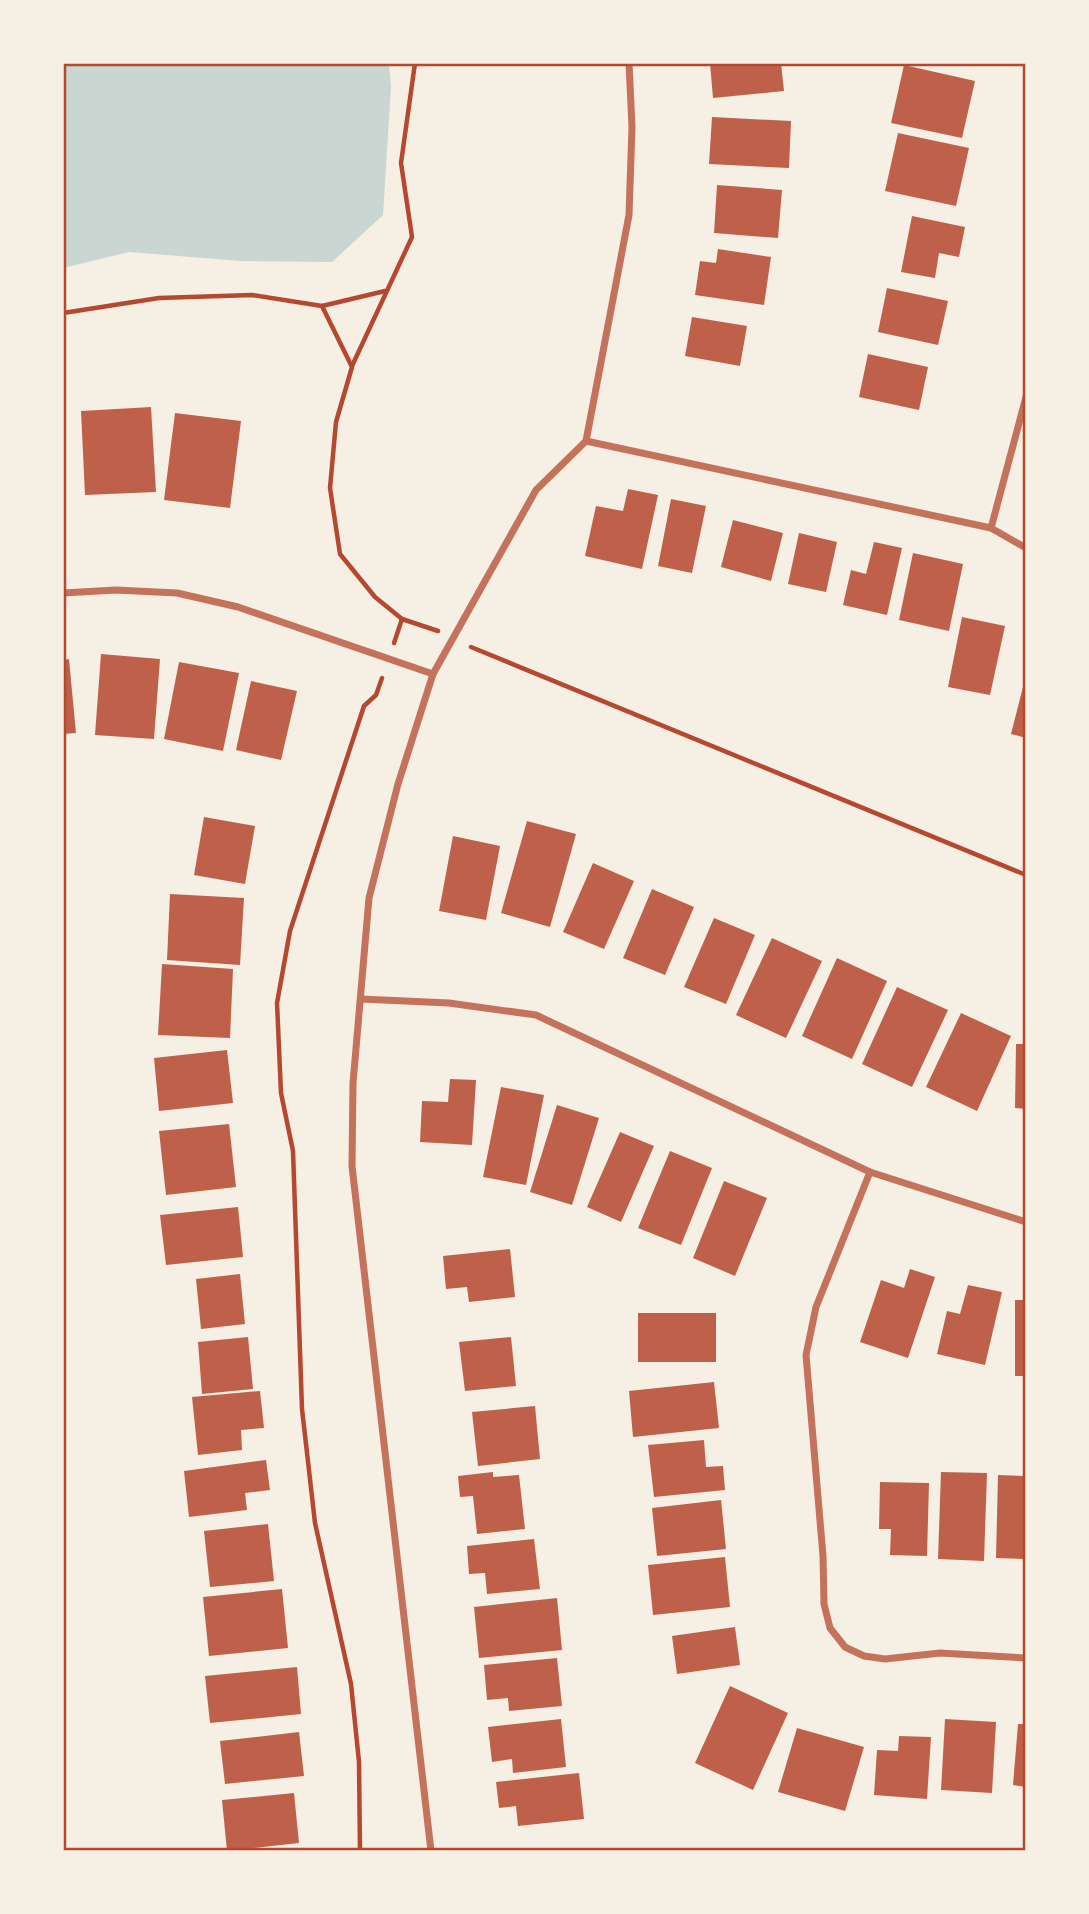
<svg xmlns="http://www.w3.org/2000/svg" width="1089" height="1914" viewBox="0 0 1089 1914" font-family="'Zilla Slab',serif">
	<rect width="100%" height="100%" fill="#f6efe4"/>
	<path fill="#c9d6d2" d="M63,63H389L391,87L383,215L332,262L241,261L129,252L63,268Z"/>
	<g fill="#bf614a">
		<path d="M710,63H781L784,91L713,98Z"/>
		<path d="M904,65L975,81L962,138L891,123Z"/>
		<path d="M712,117L791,121L789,168L709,164Z"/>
		<path d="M898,133L969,148L956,206L885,191Z"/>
		<path d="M717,185L782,190L778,238L714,233Z"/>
		<path d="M912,216L965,227L959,257L939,253L935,278L901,272Z"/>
		<path d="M718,249L771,257L764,305L695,295L700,261L716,263Z"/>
		<path d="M887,288L948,301L938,345L878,332Z"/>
		<path d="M692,317L747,326L740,366L685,356Z"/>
		<path d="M868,354L928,367L919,410L859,397Z"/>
		<path d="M151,407L156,492L85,495L81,411Z"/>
		<path d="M175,413L241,421L230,508L164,500Z"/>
		<path d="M628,489L658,495L642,569L585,556L596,506L623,511Z"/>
		<path d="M671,499L706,506L692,573L658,566Z"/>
		<path d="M733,520L783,533L771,581L721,567Z"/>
		<path d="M799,533L837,542L826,592L788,584Z"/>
		<path d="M874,542L902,548L887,615L843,605L851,570L866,574Z"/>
		<path d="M913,553L963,564L949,631L899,620Z"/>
		<path d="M962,617L1005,626L990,695L948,687Z"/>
		<path d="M101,654L160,659L154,739L95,735Z"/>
		<path d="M69,659L76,733L63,734V660Z"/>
		<path d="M179,662L239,673L223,751L164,739Z"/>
		<path d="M1025,679H1026V738L1011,734Z"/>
		<path d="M251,681L297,691L281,760L236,750Z"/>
		<path d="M204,817L255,826L245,884L194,875Z"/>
		<path d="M527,821L576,834L550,927L501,913Z"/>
		<path d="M453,836L500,846L486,920L439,911Z"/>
		<path d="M593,863L634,881L604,949L563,932Z"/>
		<path d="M652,889L694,907L665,975L623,958Z"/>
		<path d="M170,894L244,898L240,965L167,960Z"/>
		<path d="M714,918L755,935L726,1004L684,987Z"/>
		<path d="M772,938L822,961L786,1038L736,1015Z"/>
		<path d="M837,958L887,981L852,1059L802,1036Z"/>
		<path d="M162,964L233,969L230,1038L158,1035Z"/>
		<path d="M897,987L948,1010L912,1087L862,1064Z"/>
		<path d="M961,1013L1011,1036L977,1111L926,1087Z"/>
		<path d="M1016,1044H1026V1109L1015,1108Z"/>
		<path d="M227,1050L233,1103L159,1111L154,1058Z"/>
		<path d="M450,1079L476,1080L472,1145L420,1142L422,1101L448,1102Z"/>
		<path d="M501,1087L544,1095L526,1185L483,1177Z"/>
		<path d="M557,1105L599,1118L572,1205L530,1192Z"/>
		<path d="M229,1124L236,1187L166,1195L159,1131Z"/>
		<path d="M620,1132L654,1146L621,1222L587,1207Z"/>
		<path d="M670,1151L712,1168L681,1245L638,1228Z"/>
		<path d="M724,1181L767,1198L735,1276L693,1258Z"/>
		<path d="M238,1207L243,1257L166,1265L160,1215Z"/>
		<path d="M510,1249L515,1297L469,1302L467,1287L446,1289L443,1256Z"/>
		<path d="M910,1269L935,1277L908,1358L860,1342L881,1280L904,1288Z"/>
		<path d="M240,1274L245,1324L201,1329L196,1279Z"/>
		<path d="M968,1285L1002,1292L985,1365L937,1354L947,1311L960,1314Z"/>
		<rect x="1015" y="1300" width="11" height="76"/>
		<rect x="638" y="1313" width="78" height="49"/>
		<path d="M248,1337L253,1389L202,1394L198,1342Z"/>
		<path d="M511,1337L516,1386L465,1391L459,1342Z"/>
		<path d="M714,1382L719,1428L633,1437L629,1391Z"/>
		<path d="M260,1391L264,1428L241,1430L242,1450L198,1455L192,1397Z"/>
		<path d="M535,1406L540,1459L478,1466L472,1412Z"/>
		<path d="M704,1440L706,1467L723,1466L725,1490L654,1497L648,1445Z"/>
		<path d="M266,1460L270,1490L245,1493L247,1510L189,1517L184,1471Z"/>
		<path d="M493,1472V1477L519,1475L525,1529L477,1534L473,1496L460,1497L458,1476Z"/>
		<path d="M941,1472L987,1473L984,1561L938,1559Z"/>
		<path d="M998,1475L1026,1476V1559L996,1558Z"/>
		<path d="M880,1482L929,1483L927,1556L890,1555L891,1529H879Z"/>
		<path d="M721,1500L726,1549L657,1556L652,1508Z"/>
		<path d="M268,1524L274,1581L210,1587L204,1531Z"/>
		<path d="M534,1539L540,1589L487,1594L485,1573L469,1574L467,1546Z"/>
		<path d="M725,1557L730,1607L653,1615L648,1565Z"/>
		<path d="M282,1589L288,1648L209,1656L203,1597Z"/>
		<path d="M557,1598L562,1650L479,1658L474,1607Z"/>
		<path d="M735,1627L740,1665L677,1674L672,1636Z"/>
		<path d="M557,1658L562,1706L509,1711L508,1698L487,1700L484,1665Z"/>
		<path d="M297,1667L301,1714L210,1723L205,1676Z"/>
		<path d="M730,1686L788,1713L753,1790L695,1763Z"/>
		<path d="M561,1719L566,1767L513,1773L512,1759L492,1762L488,1727Z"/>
		<path d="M945,1719L996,1722L992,1793L941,1790Z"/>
		<path d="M1018,1724H1026V1787L1013,1785Z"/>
		<path d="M797,1728L864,1747L845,1811L778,1792Z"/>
		<path d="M299,1732L304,1776L225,1784L220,1741Z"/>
		<path d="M899,1736L931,1737L927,1799L874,1795L877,1750L898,1751Z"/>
		<path d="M579,1773L584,1819L518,1826L516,1806L499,1808L496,1782Z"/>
		<path d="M294,1793L299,1843L227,1851L222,1800Z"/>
	</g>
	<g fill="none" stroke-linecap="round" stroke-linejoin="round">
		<g stroke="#b5482f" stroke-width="4.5">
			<path d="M322,306L385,291"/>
			<path d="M63,313L159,298L252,295L322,306L352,367L336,422L330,488L340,554L375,597L402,619L438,631"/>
			<path d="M352,366L412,237L401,163L415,63"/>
			<path d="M394,643L402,619"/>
			<path d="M471,647L1026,875"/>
			<path d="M360,1851L359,1762L351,1684L315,1523L302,1409L293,1151L281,1093L277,1003L290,931L364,706L376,695L382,678"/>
		</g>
		<g stroke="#c5725c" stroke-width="7">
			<path d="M586,441L991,528L1026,548"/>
			<path d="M991,528L1026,397"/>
			<path d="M63,593L116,590L177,593L238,607L433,674"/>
			<path d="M361,999L449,1003L536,1015L870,1172L1026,1222"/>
			<path d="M870,1172L816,1307L806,1355L823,1556L824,1604L830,1628L845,1647L864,1656L885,1659L940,1653L1026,1658"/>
			<path d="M431,1851L352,1166L353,1083L369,898L398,784L433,674L536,490L586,441L629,215L632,127L629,63"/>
		</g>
	</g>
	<rect width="1089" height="1914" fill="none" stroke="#f6efe4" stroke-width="130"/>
	<rect x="65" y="65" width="959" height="1784" fill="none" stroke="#b5482f" stroke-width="2.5"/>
</svg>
